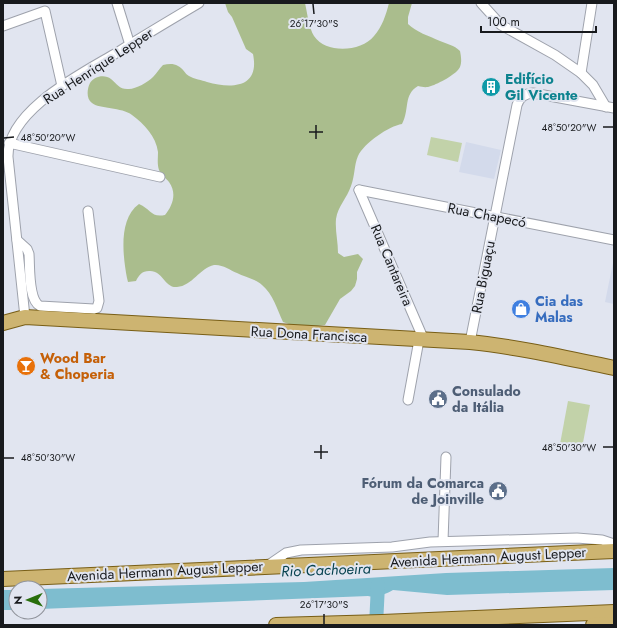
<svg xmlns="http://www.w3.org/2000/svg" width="617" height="628" viewBox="0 0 617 628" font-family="Jost,sans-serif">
	<rect width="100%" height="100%" fill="#e1e5f0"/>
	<g fill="#d3daeb">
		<path d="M466,142L501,150L494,179L459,172Z"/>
		<path d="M614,258V304L605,302Z"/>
	</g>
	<g fill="#c2d2a9">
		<path d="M431,137L462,143L458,162L427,155Z"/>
		<path d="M568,401L590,405L582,448L560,444Z"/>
	</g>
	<path fill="#aabd8d" d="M225,3H305C307,12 309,28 314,36C326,54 361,52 374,36C382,27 386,15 389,3H412L408,17V24C416,32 429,36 440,41C447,44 454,45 460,51C461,56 462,62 460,67C457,74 438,84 431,86C426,88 423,87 418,86C403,95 410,109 402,124C389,126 364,143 358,156C354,165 355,176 351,186C347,198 338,206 336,219C335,231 338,241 338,253L344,257L358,254L363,259L357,272V279L355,286L351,291L340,299L325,325C312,327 295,327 283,322C277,309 273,294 262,285C256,279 244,277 237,273C230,270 222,264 214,265C200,268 192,286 177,287C164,288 163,270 149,271C142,271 139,275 136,281L128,282L127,278C123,257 118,219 139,204C151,209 151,218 165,215C173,205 177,193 169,182C166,178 161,175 159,170C157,164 158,158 158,152C156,136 144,124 132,115C122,107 99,109 92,103C86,99 87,89 90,83C94,76 105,74 111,79C117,84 120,90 129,89C136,89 148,82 153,77C157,73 159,69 163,65C168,64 173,63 178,66C183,68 185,74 189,76C194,79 202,80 207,82C232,89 260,88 253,54L246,49L232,17L228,12Z"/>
	<g fill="#7ebdcf">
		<path d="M614,568V590L447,595L393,590C386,594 376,598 368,596L40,609V589L304,582L446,573Z"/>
		<path d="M16,590V610H3V590Z"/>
	</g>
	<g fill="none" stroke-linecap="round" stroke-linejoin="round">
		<path stroke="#7ebdcf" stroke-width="14" d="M376,625L378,585"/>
		<defs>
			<g id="street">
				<path d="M117,3L130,45"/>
				<path d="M481,3L501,25L555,55L581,73L593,85L606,107"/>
				<path d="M3,26L45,11L62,86"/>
				<path d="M581,73L592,3"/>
				<path d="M9,143L160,177"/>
				<path d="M359,190L614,240"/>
				<path d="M359,190L424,340"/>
				<path d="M17,240L27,249L29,254C30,267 28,300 40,306L94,309L97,308L99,301L88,211"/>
				<path d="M25,317L8,157C7,110 83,73 118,52C145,35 172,19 199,3"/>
				<path d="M470,342L517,105C520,97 524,94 533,93L614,108"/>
				<path d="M408,400L419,340"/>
				<path d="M443,541L446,457"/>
				<path d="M267,566L286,553L301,550L392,547L430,542L577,538L602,540L614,544"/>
			</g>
			<g id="primary">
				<path d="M3,323L25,317L470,342C518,347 566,358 614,368"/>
				<path d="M3,579L614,551"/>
				<path d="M276,625L382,622L614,612"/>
				<path d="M593,625L614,624"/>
			</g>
		</defs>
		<use href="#street" stroke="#9ea2ac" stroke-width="11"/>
		<use href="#primary" stroke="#785e16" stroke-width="16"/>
		<use href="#street" stroke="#fff" stroke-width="9"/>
		<use href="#primary" stroke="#cdb471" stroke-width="14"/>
	</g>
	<path fill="none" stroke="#181a1d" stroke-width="1.5" d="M313,4L314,14M316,125V139M603,127H613M309,132H323M4,138L14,137M321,445V459M603,447H613M314,452H328M4,458H14M324,614V624"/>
	<defs>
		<symbol id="building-disc" viewBox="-11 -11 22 22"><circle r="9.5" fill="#0f9aa8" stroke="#e1e5f0"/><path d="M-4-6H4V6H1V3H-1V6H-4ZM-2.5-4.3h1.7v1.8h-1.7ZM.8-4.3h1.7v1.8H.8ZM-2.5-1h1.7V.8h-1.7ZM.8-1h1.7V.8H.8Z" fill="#fff"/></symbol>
		<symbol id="shop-disc" viewBox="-11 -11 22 22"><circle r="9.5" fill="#3f7fe0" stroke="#e1e5f0"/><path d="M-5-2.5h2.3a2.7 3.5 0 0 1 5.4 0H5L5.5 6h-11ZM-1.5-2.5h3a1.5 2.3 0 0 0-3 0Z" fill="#fff"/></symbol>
		<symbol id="bar-disc" viewBox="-11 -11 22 22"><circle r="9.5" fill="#e8710a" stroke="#e1e5f0"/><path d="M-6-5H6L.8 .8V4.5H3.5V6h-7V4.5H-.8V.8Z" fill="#fff"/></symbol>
		<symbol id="civic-disc" viewBox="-11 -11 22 22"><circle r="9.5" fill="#5c6f8a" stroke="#e1e5f0"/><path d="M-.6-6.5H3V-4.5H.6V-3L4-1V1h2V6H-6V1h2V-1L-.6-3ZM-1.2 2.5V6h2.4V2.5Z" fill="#fff"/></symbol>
	</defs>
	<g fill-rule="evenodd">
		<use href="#building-disc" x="480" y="76" width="22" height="22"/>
		<use href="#shop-disc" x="510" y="298" width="22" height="22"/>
		<use href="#bar-disc" x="15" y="355" width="22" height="22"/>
		<use href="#civic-disc" x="427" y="388" width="22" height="22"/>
		<use href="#civic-disc" x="487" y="480" width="22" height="22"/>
	</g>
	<g text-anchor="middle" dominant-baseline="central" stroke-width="4" stroke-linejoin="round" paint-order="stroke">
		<g font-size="14" fill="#181a1d" stroke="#e1e5f0">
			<text transform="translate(98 66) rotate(-33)">Rua Henrique Lepper</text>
			<text transform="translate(487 215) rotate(11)">Rua Chapecó</text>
			<text transform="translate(392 265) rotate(67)">Rua Cantareira</text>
			<text transform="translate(483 277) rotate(-79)">Rua Biguaçu</text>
			<text transform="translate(309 334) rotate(3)">Rua Dona Francisca</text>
			<text transform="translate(488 557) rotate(-3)">Avenida Hermann August Lepper</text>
			<text transform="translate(165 571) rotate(-3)">Avenida Hermann August Lepper</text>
		</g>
		<g font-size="14" font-weight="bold" fill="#0d838f" stroke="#e1e5f0" text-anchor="start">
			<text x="505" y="79">Edifício<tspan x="505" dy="16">Gil Vicente</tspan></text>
		</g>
		<g font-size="14" font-weight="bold" fill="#366cbe" stroke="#e1e5f0" text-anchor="start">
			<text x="535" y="301">Cia das<tspan x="535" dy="16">Malas</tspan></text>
		</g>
		<g font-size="14" font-weight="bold" fill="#c56008" stroke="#e1e5f0" text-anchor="start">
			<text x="40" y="358">Wood Bar<tspan x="40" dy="16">&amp; Choperia</tspan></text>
		</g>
		<g font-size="14" font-weight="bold" fill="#4e5e75" stroke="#e1e5f0" text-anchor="start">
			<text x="452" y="391">Consulado<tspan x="452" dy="16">da Itália</tspan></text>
			<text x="484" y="483" text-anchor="end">Fórum da Comarca<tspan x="484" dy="16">de Joinville</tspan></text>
		</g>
		<g font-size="15" font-style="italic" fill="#084350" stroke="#e1e5f0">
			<text transform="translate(326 570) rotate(-2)">Rio Cachoeira</text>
		</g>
	</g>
	<g font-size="10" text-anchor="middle" fill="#181a1d" stroke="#e1e5f0" stroke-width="4" stroke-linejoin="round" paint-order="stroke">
		<text x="314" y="27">26°17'30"S</text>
		<text x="569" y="131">48°50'20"W</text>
		<text x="48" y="141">48°50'20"W</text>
		<text x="569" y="451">48°50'30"W</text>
		<text x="48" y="461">48°50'30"W</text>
		<text x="324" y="608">26°17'30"S</text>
	</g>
	<rect width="617" height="628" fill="none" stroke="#181a1d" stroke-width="8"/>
	<g transform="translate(28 600) rotate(269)"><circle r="19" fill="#e1e5f0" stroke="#91949c"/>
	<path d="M0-3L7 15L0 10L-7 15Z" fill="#286e0b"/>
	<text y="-6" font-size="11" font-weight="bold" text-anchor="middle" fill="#181a1d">N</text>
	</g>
	<path d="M481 26v6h115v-6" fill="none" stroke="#181a1d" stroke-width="2"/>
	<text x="487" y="26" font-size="12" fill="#181a1d" stroke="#e1e5f0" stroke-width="3" paint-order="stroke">100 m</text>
</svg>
